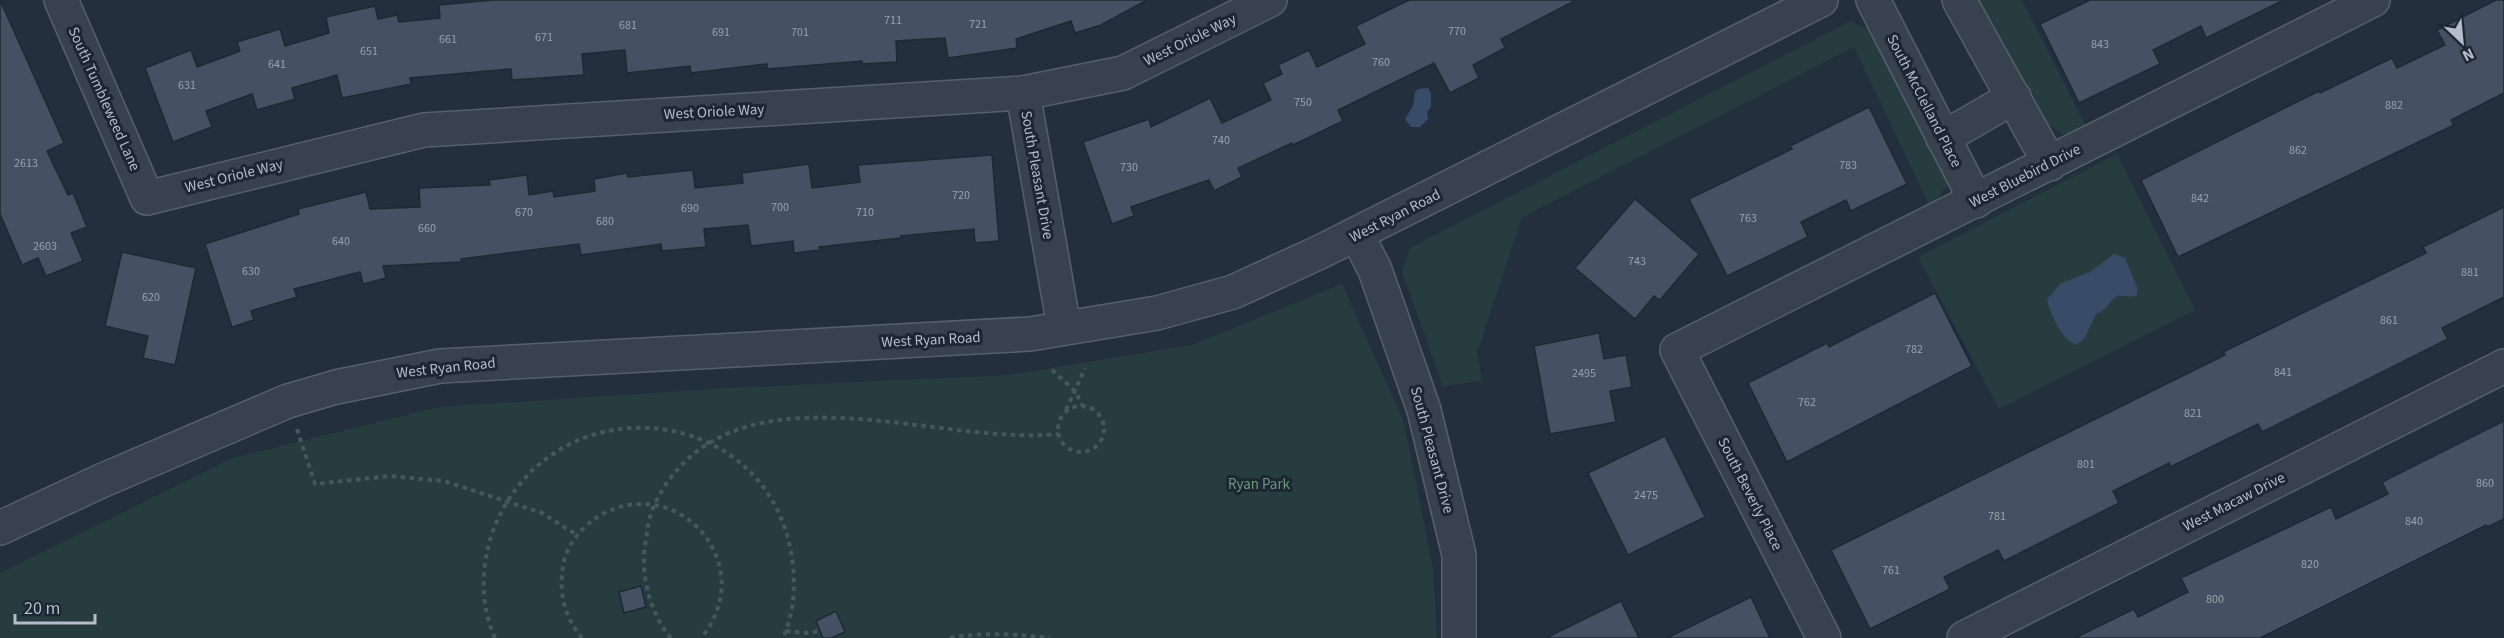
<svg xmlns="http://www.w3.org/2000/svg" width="2504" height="638" viewBox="0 0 2504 638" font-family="'Source Sans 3',sans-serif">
	<rect width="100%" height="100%" fill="#242f3e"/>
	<g fill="#263c3f">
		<path d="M1975,0H2022L2088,130L2066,137L2035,114Z"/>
		<path d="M1851,21L1880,35L1949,181L1932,211L1854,47L1522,217L1477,353L1482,381L1443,386L1402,272L1410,248Z"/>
		<path d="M2117,154L2195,310L1999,409L1918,257Z"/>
		<path d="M1342,284L1404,422L1433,568L1437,638H0V573L233,458L438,407L730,388L1008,375L1192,345Z"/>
	</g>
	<g fill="#394c67">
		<path d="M1428,88L1431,94V107L1427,112L1428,119L1420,127H1411L1405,119L1413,106L1415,92L1418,89Z"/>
		<path d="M2114,254L2125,258L2137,287V295C2130,299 2125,294 2118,296C2109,299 2109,310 2096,314L2084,339L2076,345C2060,338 2051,315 2047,299L2061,283L2090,272Z"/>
	</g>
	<g fill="#455162" stroke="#1f2835" stroke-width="1.5">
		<path d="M0,0L64,143L47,151L68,195L73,193L87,227L71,233L83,261L46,276L38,258L22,265L0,214Z"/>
		<path d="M493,0H1147L1101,25L1075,33L1071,21L1016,39L1017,48L948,58L945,38L896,41L897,62L862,64V61L767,69V64L691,73L690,66L627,73L625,50L582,54L584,75L512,80L511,69L410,78L411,84L342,98L337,75L292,88L295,99L257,110L252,94L206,111L212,127L173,142L145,68L191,50L197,67L240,51L237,42L280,29L285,46L329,33L326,17L375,6L378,19L397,15L399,22L440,18L439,5Z"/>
		<path d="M1409,0H1576L1501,39L1505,48L1473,65L1479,78L1450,93L1434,63L1338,110L1343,121L1293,145L1292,143L1238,168L1242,177L1214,191L1209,180L1131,207L1134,216L1112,224L1083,142L1149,119L1151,127L1210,98L1222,123L1271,100L1263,83L1282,74L1278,65L1309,50L1317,67L1365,44L1356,26Z"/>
		<path d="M2090,0H2284L2206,38L2201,26L2153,50L2160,64L2079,103L2040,24Z"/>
		<path d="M2496,0H2504V93L2451,120L2454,125L2178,257L2141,180L2319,91L2320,93L2392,58L2397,68L2445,45L2437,30Z"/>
		<path d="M1869,107L1907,184L1851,211L1846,200L1801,222L1808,237L1727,276L1689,199L1792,149L1790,146Z"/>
		<path d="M992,155L999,241L975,243L974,229L901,236V238L819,247L820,250L794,253L793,241L751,246L748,225L704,229L706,247L662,251L661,244L581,255L579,244L461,259V262L383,266L386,278L363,284L360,272L294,289L297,297L251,311L254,320L232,327L205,244L299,214L298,209L366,192L370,209L420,207L419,188L490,185L489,180L527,175L529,195L553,191L554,197L595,191L594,179L627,173L628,177L693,170L695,188L743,183L742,173L809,164L812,188L860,182L858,165Z"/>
		<path d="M1635,199L1699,254L1660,300L1654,296L1635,319L1575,268Z"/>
		<path d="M2504,207V297L2442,328L2448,339L2262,432L2258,424L2170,467L2169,463L2113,491L2119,503L2004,561L1998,550L1944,577L1950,589L1870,629L1831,550L2225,355L2223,352L2426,253L2423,247Z"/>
		<path d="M122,252L196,268L175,365L143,358L148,336L105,326Z"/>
		<path d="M1935,293L1972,366L1787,462L1748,383L1827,343L1829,347Z"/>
		<path d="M1599,333L1604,359L1626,355L1632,387L1610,391L1616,422L1550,434L1534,346Z"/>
		<path d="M2504,421V519L2487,527L2486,525L2260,638H2075L2134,609L2138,617L2188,592L2181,578L2331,507L2336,519L2388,494L2382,482Z"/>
		<path d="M1665,436L1705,517L1628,555L1588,473Z"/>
		<path d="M641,586L646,607L624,613L619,592Z"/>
		<path d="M1751,597L1770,638H1667Z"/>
		<path d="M1621,601L1639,638H1546Z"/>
		<path d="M836,611L845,632L831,638H823L816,621Z"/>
	</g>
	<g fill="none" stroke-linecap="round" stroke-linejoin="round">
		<defs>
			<g id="minor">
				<path d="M61,0L147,198L424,130L1023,93L1123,73L1270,0"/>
				<path d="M1873,0L1976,201"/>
				<path d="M1959,0L2050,164"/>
				<path d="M1023,93L1064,327"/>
				<path d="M1943,138L2014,97"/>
				<path d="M1357,235L1375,270L1424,410L1459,555V638"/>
				<path d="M0,528L101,481L288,401L336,387L440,366L1030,334L1157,313L1233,292L1320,252L1821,0"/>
				<path d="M1824,638L1677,350L2373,0"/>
				<path d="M1964,638L2504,366"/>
			</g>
		</defs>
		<use href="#minor" stroke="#565f6c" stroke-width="36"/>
		<g stroke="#44595c" stroke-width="4" stroke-dasharray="4.5 4.5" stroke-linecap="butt">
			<path d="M1052,370L1075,391L1082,405"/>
			<circle cx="1081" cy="429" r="23"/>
			<path d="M1066,410L1085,368"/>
			<path d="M297,429L315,484L390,476L444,481L542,513L577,535"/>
			<path d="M786,631L807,633L820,631"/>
			<path d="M495,638C478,601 481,555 498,519C563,380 770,405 792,558C796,585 794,613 783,638"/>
			<path d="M582,638C564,617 559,593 563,566C566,546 580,529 596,518C676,467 762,565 701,638"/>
			<path d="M671,638C653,618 643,584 644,557C644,547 647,536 648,526C651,506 664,485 677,470C765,370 945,446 1058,434"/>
			<path d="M950,638C984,632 1016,634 1050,638"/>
		</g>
		<use href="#minor" stroke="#38414e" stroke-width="33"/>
	</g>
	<g text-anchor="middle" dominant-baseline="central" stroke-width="6" stroke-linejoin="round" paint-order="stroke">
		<g font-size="12" fill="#98a1af">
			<text x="893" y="20">711</text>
			<text x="978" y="24">721</text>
			<text x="628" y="25">681</text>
			<text x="1457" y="31">770</text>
			<text x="721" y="32">691</text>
			<text x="800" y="32">701</text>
			<text x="544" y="37">671</text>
			<text x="448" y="39">661</text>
			<text x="2100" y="44">843</text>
			<text x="369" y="51">651</text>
			<text x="1381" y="62">760</text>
			<text x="277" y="64">641</text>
			<text x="187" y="85">631</text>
			<text x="1303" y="102">750</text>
			<text x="2394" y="105">882</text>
			<text x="1221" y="140">740</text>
			<text x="2298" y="150">862</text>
			<text x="26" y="163">2613</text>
			<text x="1848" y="165">783</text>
			<text x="1129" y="167">730</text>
			<text x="961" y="195">720</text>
			<text x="2200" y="198">842</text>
			<text x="780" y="207">700</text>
			<text x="690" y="208">690</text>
			<text x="524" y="212">670</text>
			<text x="865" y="212">710</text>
			<text x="1748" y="218">763</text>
			<text x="605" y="221">680</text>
			<text x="427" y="228">660</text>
			<text x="341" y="241">640</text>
			<text x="45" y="246">2603</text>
			<text x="1637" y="261">743</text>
			<text x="251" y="271">630</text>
			<text x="2470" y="272">881</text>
			<text x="151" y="297">620</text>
			<text x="2389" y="320">861</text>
			<text x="1914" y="349">782</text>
			<text x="2283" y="372">841</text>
			<text x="1584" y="373">2495</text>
			<text x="1807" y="402">762</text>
			<text x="2193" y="413">821</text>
			<text x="2086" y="464">801</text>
			<text x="2485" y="483">860</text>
			<text x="1646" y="495">2475</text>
			<text x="1997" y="516">781</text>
			<text x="2414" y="521">840</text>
			<text x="2310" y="564">820</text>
			<text x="1891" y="570">761</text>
			<text x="2215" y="599">800</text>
		</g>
		<g font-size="15" fill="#b4bcc9" stroke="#1d2633">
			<text transform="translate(1190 40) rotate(-26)">West Oriole Way</text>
			<text transform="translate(104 99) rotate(66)">South Tumbleweed Lane</text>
			<text transform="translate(1924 101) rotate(63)">South McClelland Place</text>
			<text transform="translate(714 112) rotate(-3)">West Oriole Way</text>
			<text transform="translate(1037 175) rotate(80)">South Pleasant Drive</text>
			<text transform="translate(234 176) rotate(-14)">West Oriole Way</text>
			<text transform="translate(2025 176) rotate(-27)">West Bluebird Drive</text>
			<text transform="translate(1395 216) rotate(-27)">West Ryan Road</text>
			<text transform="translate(931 340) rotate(-3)">West Ryan Road</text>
			<text transform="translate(446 368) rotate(-6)">West Ryan Road</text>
			<text transform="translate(1432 450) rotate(75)">South Pleasant Drive</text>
			<text transform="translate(1750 494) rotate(63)">South Beverly Place</text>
			<text transform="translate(2234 502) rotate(-27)">West Macaw Drive</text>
		</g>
		<g font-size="15" fill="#6b9a76" stroke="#1d2633">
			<text x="1259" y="484">Ryan Park</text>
		</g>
	</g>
	<g transform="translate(2462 42) rotate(154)" stroke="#1d2633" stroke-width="4.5" paint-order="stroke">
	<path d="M0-4.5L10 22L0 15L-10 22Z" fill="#b4bcc9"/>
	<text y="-9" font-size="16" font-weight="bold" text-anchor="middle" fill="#b4bcc9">N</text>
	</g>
	<path d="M15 614v9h80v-9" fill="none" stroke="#b4bcc9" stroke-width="3"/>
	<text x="24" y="614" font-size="18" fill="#b4bcc9" stroke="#1d2633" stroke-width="4.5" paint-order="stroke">20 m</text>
</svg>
